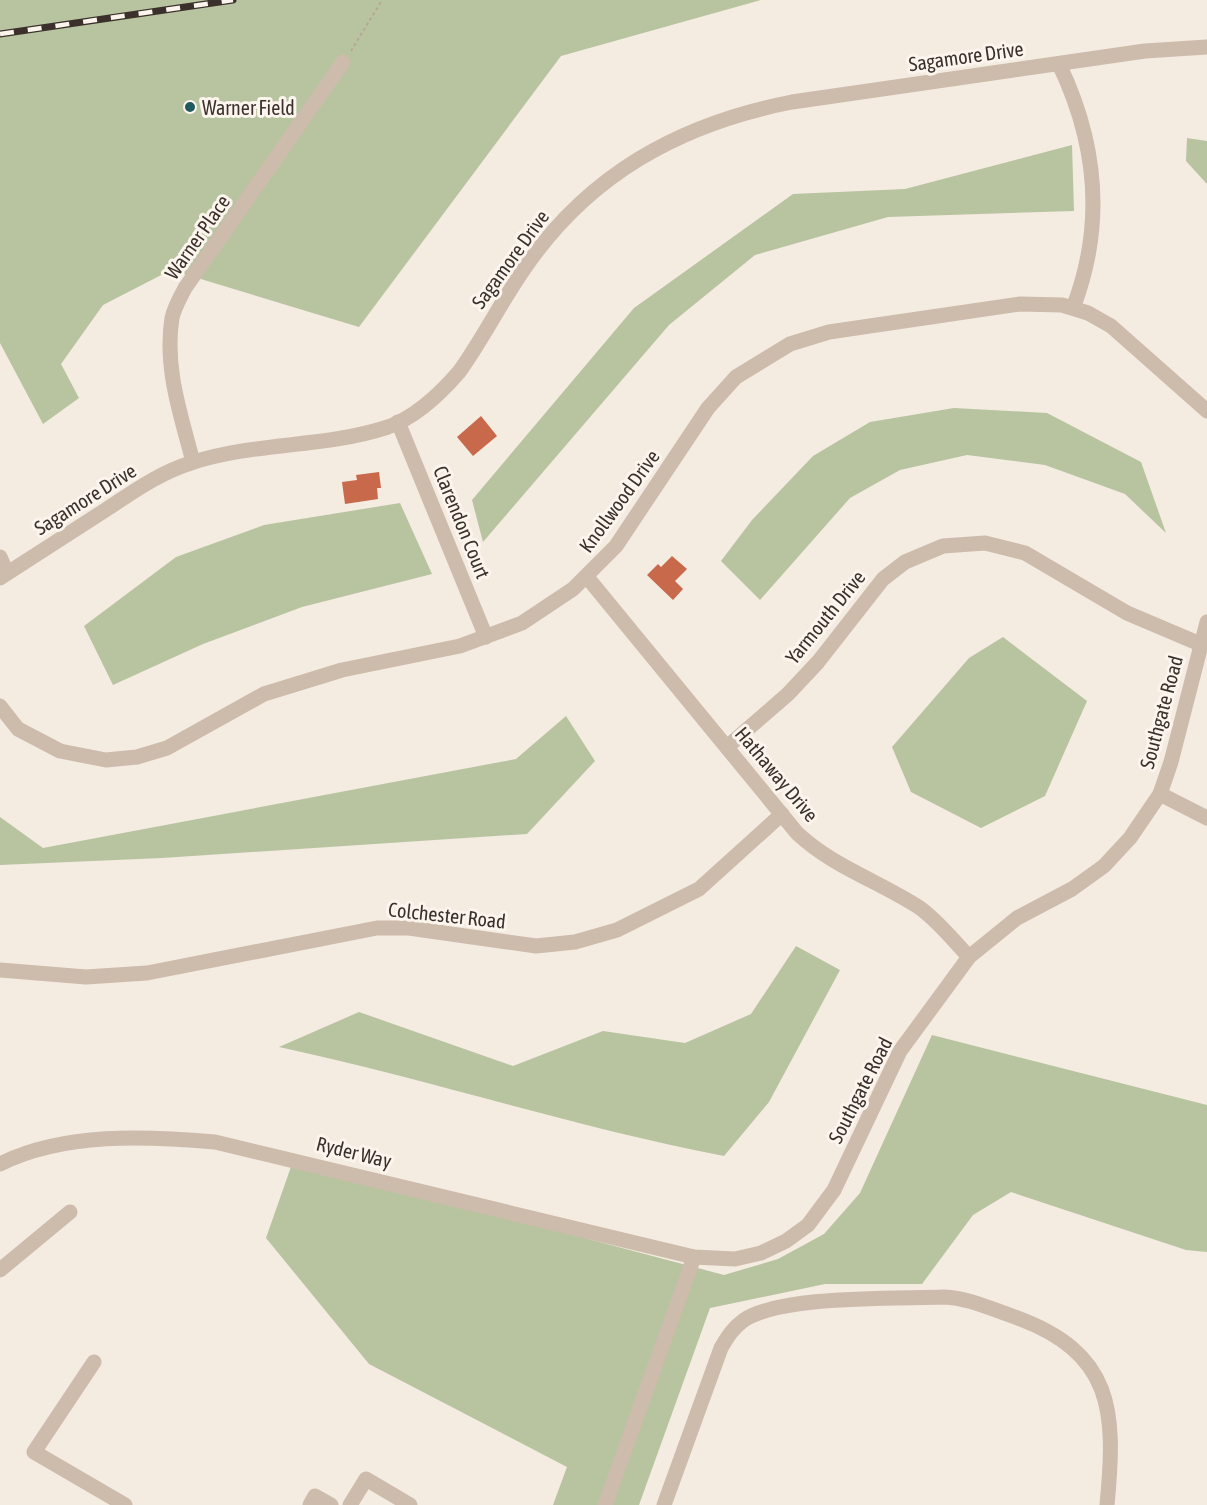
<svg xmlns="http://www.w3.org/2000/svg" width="1207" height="1505" viewBox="0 0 1207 1505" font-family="'Asap Condensed',sans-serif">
	<rect width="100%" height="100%" fill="#f4ebe1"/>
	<g fill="#b8c4a0">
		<path d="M0,0H761L561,56L359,327L171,270L103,305L61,364L79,398L43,424L0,343Z"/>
		<path d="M1187,138L1207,141V184L1186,161Z"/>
		<path d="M1072,145L1074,211L888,217L755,255L669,325L483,542L472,500L634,308L793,194L905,189Z"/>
		<path d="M954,408L1047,413L1141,462L1166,533L1125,494L1045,465L967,455L900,470L850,498L760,600L721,561L752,520L813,456L870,422Z"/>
		<path d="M400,503L432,574L302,607L203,644L113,685L84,626L176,557L264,525Z"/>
		<path d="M1003,637L1087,701L1045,796L981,828L911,792L892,747L969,658Z"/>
		<path d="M566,716L595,761L527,834L162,858L0,865V817L43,848L516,759Z"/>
		<path d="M796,946L840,970L769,1102L724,1156C574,1127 428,1079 279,1047L359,1012L513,1066L603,1031L685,1043L751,1014Z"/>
		<path d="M932,1035L1207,1105V1252L1186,1250L1011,1192L973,1215L922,1284H825L710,1308L639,1505H553L567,1467L369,1364L266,1238L293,1161L724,1275L778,1259L824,1234L860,1193Z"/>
	</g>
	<g fill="#c8694b">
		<path d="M481,416L497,436L473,456L457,437Z"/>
		<path d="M379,472L381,488H377L378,499L345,504L342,482L357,480L356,475Z"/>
		<path d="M672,556L687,569L675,581L683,589L673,600L647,575L658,564L661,567Z"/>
	</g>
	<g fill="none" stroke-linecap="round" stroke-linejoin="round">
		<path stroke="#b9a596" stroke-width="2" stroke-dasharray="3 3" stroke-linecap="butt" d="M351,51L382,0"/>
		<g stroke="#cdbbac" stroke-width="15">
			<path d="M1059,64C1097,143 1105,225 1073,308"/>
			<path d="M398,422L486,637"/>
			<path d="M193,462C181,415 164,368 172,318C174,308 180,298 185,288L343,62"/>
			<path d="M0,557L7,573"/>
			<path d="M587,577L797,833C833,867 879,881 920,908C939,922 953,940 969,957"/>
			<path d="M0,578C36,555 71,532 107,509C133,492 161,472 191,463C254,442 324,448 388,427C416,417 440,394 459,372C482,340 500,304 522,272C587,175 679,124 792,102L1145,51L1207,47"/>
			<path d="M0,706L18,729L60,751L106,760L137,757L167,748L264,694L342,670L460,646L522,623L573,589L616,546L708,408L736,377L790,344L829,332L1020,304L1062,305L1088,313L1111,326L1207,411"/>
			<path d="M727,747L788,694L818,662L883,579L905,562L943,546L985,543L1025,553L1127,613L1200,644"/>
			<path d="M1160,794L1207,818"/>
			<path d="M0,970L86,977L147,973L377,928H409L536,946L575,942L617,930L699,889L782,814"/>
			<path d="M0,1164C64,1132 146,1136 215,1142L694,1257L735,1259L761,1253L786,1241L808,1225L834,1190L900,1051L969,957L1017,918L1072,889L1104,866L1130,838L1160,794L1171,762L1207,622"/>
			<path d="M0,1270L70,1212"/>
			<path d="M94,1362L34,1452L125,1505"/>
			<path d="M310,1505L315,1496L331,1505"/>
			<path d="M350,1505L366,1479L410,1505"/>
			<path d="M605,1505L694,1257"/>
			<path d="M664,1505L721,1348C728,1336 733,1328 744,1320C782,1295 895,1299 944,1297C969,1298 991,1309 1015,1317C1114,1353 1116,1411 1107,1505"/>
		</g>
		<defs>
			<path id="rail" d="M0,34L233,0"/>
		</defs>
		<use href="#rail" stroke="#3b302b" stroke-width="7"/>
		<use href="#rail" stroke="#fbf5ee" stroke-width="4.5" stroke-dasharray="14" stroke-linecap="butt"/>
	</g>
	<circle fill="#1f5a5e" stroke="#fbf5ee" stroke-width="2" cx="190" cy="107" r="6"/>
	<g text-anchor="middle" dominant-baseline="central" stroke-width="6" stroke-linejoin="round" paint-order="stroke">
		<g font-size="20" fill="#3b302b" stroke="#fbf5ee">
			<text transform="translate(966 56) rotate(-8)">Sagamore Drive</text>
			<text transform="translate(197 237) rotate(-55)">Warner Place</text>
			<text transform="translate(510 259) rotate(-54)">Sagamore Drive</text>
			<text transform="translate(85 499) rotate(-32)">Sagamore Drive</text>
			<text transform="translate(619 501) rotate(-54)">Knollwood Drive</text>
			<text transform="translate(462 522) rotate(68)">Clarendon Court</text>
			<text transform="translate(825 617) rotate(-51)">Yarmouth Drive</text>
			<text transform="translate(1161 712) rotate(-75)">Southgate Road</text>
			<text transform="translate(777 774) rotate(50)">Hathaway Drive</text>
			<text transform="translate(447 915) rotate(6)">Colchester Road</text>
			<text transform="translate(860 1090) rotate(-63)">Southgate Road</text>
			<text transform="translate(354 1152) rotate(14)">Ryder Way</text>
		</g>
		<g font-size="20" fill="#3b302b" stroke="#fbf5ee" text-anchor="start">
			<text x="202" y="107">Warner Field</text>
		</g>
	</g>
</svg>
